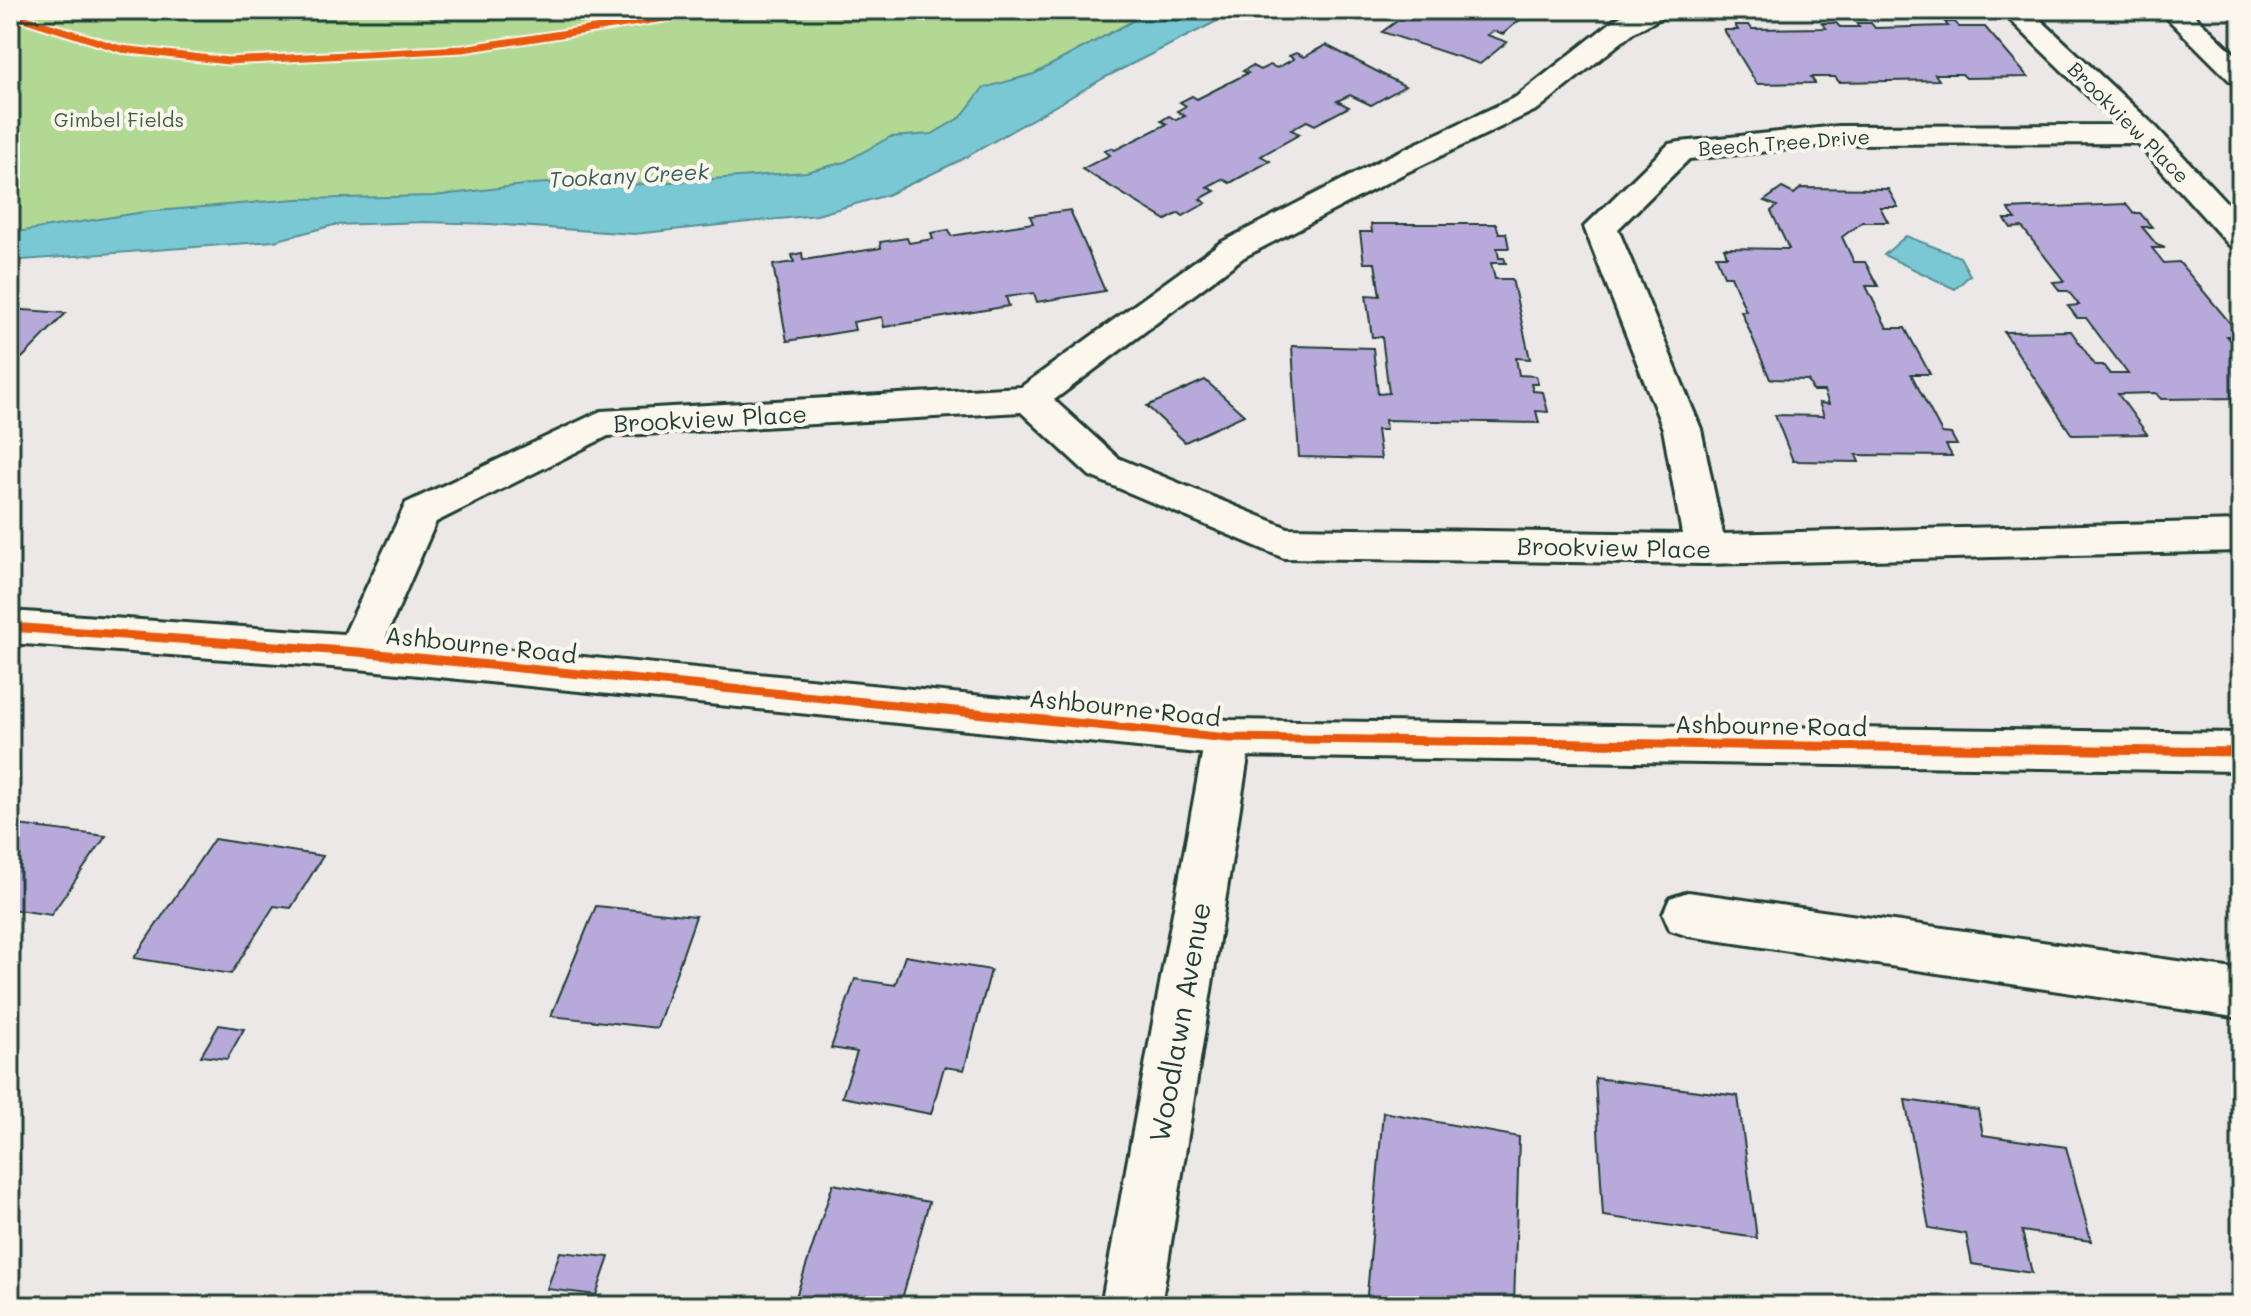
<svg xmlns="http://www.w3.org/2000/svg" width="2251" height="1316" viewBox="0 0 2251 1316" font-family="Mali,sans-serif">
	<rect width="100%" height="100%" fill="#ede8e8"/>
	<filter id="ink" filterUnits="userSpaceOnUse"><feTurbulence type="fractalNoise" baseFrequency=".0125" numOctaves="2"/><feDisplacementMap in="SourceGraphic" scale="16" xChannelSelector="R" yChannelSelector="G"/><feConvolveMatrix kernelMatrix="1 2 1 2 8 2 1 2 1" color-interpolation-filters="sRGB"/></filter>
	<g filter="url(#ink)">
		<path fill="#b2d994" stroke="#688b64" stroke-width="2" d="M10,10H1185L912,163L714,186L10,239Z"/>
		<g fill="#79c8d4" stroke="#559094" stroke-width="2">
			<path d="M1153,10H1239L1104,78L961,160L887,195L817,215L634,234L490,224L426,222L334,225L274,241L10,261V233L144,212L296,199L434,196L532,184L581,181L628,185L806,172L845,162L890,137L932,134L961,117L983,88L1034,74Z"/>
			<path d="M1906,236L1960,257L1970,275L1955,289L1884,255Z"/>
		</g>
		<g fill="#b7aada" stroke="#1f3d34" stroke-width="2">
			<path d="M1412,10H1520L1528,13L1503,34L1493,31L1487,35L1507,42L1480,64L1382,32Z"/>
			<path d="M1945,22H1955L1959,27H1985L2028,77L1966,78L1962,74H1935L1939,80L1839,82L1835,77H1811L1815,83L1757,84L1724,30H1738L1735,25H1749L1752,29L1826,28L1822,23H1836L1840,27H1859L1856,23H1871L1875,28L1948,26Z"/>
			<path d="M1326,45L1405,86L1371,105L1350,95L1337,101L1349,107L1315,125L1307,121L1291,130L1300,134L1261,156L1270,161L1230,183L1222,179L1207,187L1215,191L1200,199L1206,203L1183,216L1179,213L1166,220L1082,169L1110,155L1104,151L1111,148L1115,150L1167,124L1161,121L1169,116L1176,120L1185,116L1177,111L1186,106L1180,102L1192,96L1197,99L1248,73L1243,71L1252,66L1260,70L1270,65L1277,68L1294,59L1289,56L1296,53L1304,57Z"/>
			<path d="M1782,188L1794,194L1801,188L1888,189L1898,207H1880L1888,222H1862L1842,237L1854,262H1865L1878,286H1866L1887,328H1905L1930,374H1911L1942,433L1951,434L1957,445H1946L1952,456L1856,455L1859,462L1793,461L1775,415L1824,416L1819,403L1829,404L1824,391H1813L1808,380L1770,379L1741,311H1746L1731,276H1724L1716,256H1727L1724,248L1789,249L1771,211L1777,206L1764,201Z"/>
			<path d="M2126,204L2133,213H2140L2152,227H2142L2157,245L2165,248H2152L2164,263L2179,262L2241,336H2227L2241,351V398L2161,399L2156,393L2118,394L2147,434L2072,435L2004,332L2071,331L2095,365H2103L2110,374H2128L2086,318H2077L2068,306L2079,305L2068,291H2060L2053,282L2064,281L2022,227L2011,228L2005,219H2016L2008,209Z"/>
			<path d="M1070,210L1105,291L1037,302L1034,293L1006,297L1009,306L884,327L882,317L853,322L855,330L787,341L773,265L794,262L792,255L802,253L803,260L881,248L880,242L907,238L909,243L933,239L931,233L949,230L951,236L1033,223L1030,216Z"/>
			<path d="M1371,224H1496L1499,233H1506L1509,248H1497L1499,258H1504L1506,263H1491L1495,279H1512L1530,359L1516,358L1519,375L1536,376L1538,384H1531L1533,391L1543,392L1548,412L1536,411L1539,423L1385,420L1386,430H1377L1381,459L1299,457L1292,346L1373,348L1378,394L1389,393L1382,337H1372L1366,295L1380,296L1375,263H1364L1360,232H1372Z"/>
			<path d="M10,309L66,313L22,358L10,357Z"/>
			<path d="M1205,380L1244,415L1185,442L1147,406Z"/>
			<path d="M10,824L106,836L51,915L10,909Z"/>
			<path d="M214,839L323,856L291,908L274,906L231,974L134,958Z"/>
			<path d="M596,906L696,916L657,1028L551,1016Z"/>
			<path d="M905,956L991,970L964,1070L944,1067L931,1114L842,1097L857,1052L831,1048L855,979L895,985Z"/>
			<path d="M219,1025L244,1029L227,1059L201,1056Z"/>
			<path d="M1595,1078L1738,1096L1757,1238L1603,1216Z"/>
			<path d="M1905,1100L1978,1110L1983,1135L2066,1147L2091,1241L2022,1231L2032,1273L1972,1264L1966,1234L1929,1228Z"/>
			<path d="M1383,1112L1519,1137L1514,1306H1366Z"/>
			<path d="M833,1184L929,1202L900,1306H793Z"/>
			<path d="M560,1252L609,1257L596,1295L547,1289Z"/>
		</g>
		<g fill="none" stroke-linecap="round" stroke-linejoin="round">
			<defs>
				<g id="minor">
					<path d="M1633,10H1668L1664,16L1634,32L1538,109L1403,174L1244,257L1054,400L1118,458L1288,528L1682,534L1663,429L1584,227L1669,144L1680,142L1838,126L2118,125L2000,10H2030L2156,127L2241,218V248L2229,245L2137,143L1838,144L1689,159L1618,229L1701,429L1723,534L2241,521V551L1705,564L1284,558L1090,476L1021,412L608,436L436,522L374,664L358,669L342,664L336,652L406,503L601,411L1021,387L1220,243L1381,160L1516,97L1614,20Z"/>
					<path d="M1228,720L1244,725L1251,738L1161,1306H1101L1205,738L1212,725Z"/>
					<path d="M1688,892L2241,970V1018L1688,936L1670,930L1663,914L1670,898Z"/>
				</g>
				<g id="tertiary">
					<path d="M2159,10H2189L2241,60V85L2231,82Z"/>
					<path d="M10,611L358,635L1228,720L2241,733V771L1228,756L358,669L10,643Z"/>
				</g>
			</defs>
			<use href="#minor" stroke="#1f3d34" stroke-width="6"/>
			<use href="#tertiary" stroke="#1f3d34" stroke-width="6"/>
			<use href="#minor" fill="#fbf7ec" fill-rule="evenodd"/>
			<use href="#tertiary" fill="#fbf7ec" fill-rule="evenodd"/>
			<defs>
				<path id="cycleway-far1" d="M10,14L121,49L228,61L463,49L717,10"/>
				<path id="cycleway" d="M10,627L358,652L1228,738L2241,752"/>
			</defs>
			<use href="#cycleway-far1" stroke="#fbf7ec" stroke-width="11"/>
			<use href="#cycleway" stroke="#fbf7ec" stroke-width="14"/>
			<use href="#cycleway-far1" stroke="#e8590c" stroke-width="7"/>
			<use href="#cycleway" stroke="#e8590c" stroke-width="9"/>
		</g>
	</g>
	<g text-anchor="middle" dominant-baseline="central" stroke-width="8" stroke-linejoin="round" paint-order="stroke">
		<g font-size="20" fill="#3c5c47" stroke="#fbf7ec">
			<text x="119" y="119">Gimbel Fields</text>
		</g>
		<g font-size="20" fill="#1f3d34" stroke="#fbf7ec">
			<text transform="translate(2129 122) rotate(45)">Brookview Place</text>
			<text transform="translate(1784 142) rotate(-4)">Beech Tree Drive</text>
		</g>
		<g font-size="22" font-style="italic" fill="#36605c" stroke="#fbf7ec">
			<text transform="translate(629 175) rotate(-3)">Tookany Creek</text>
		</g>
		<g font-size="24" fill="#1f3d34" stroke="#fbf7ec">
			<text transform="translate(710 418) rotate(-3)">Brookview Place</text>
			<text transform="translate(1614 547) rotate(1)">Brookview Place</text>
			<text transform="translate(481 644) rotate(6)">Ashbourne Road</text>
			<text transform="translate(1125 707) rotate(6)">Ashbourne Road</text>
			<text transform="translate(1771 725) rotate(1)">Ashbourne Road</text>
		</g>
		<g font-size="28" fill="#1f3d34" stroke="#fbf7ec">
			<text transform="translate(1179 1022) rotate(-80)">Woodlawn Avenue</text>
		</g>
	</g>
	<rect width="2251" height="1316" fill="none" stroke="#fbf7ec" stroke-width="40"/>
	<rect x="20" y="20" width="2211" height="1276" fill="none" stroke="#1f3d34" stroke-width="3" filter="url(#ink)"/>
</svg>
